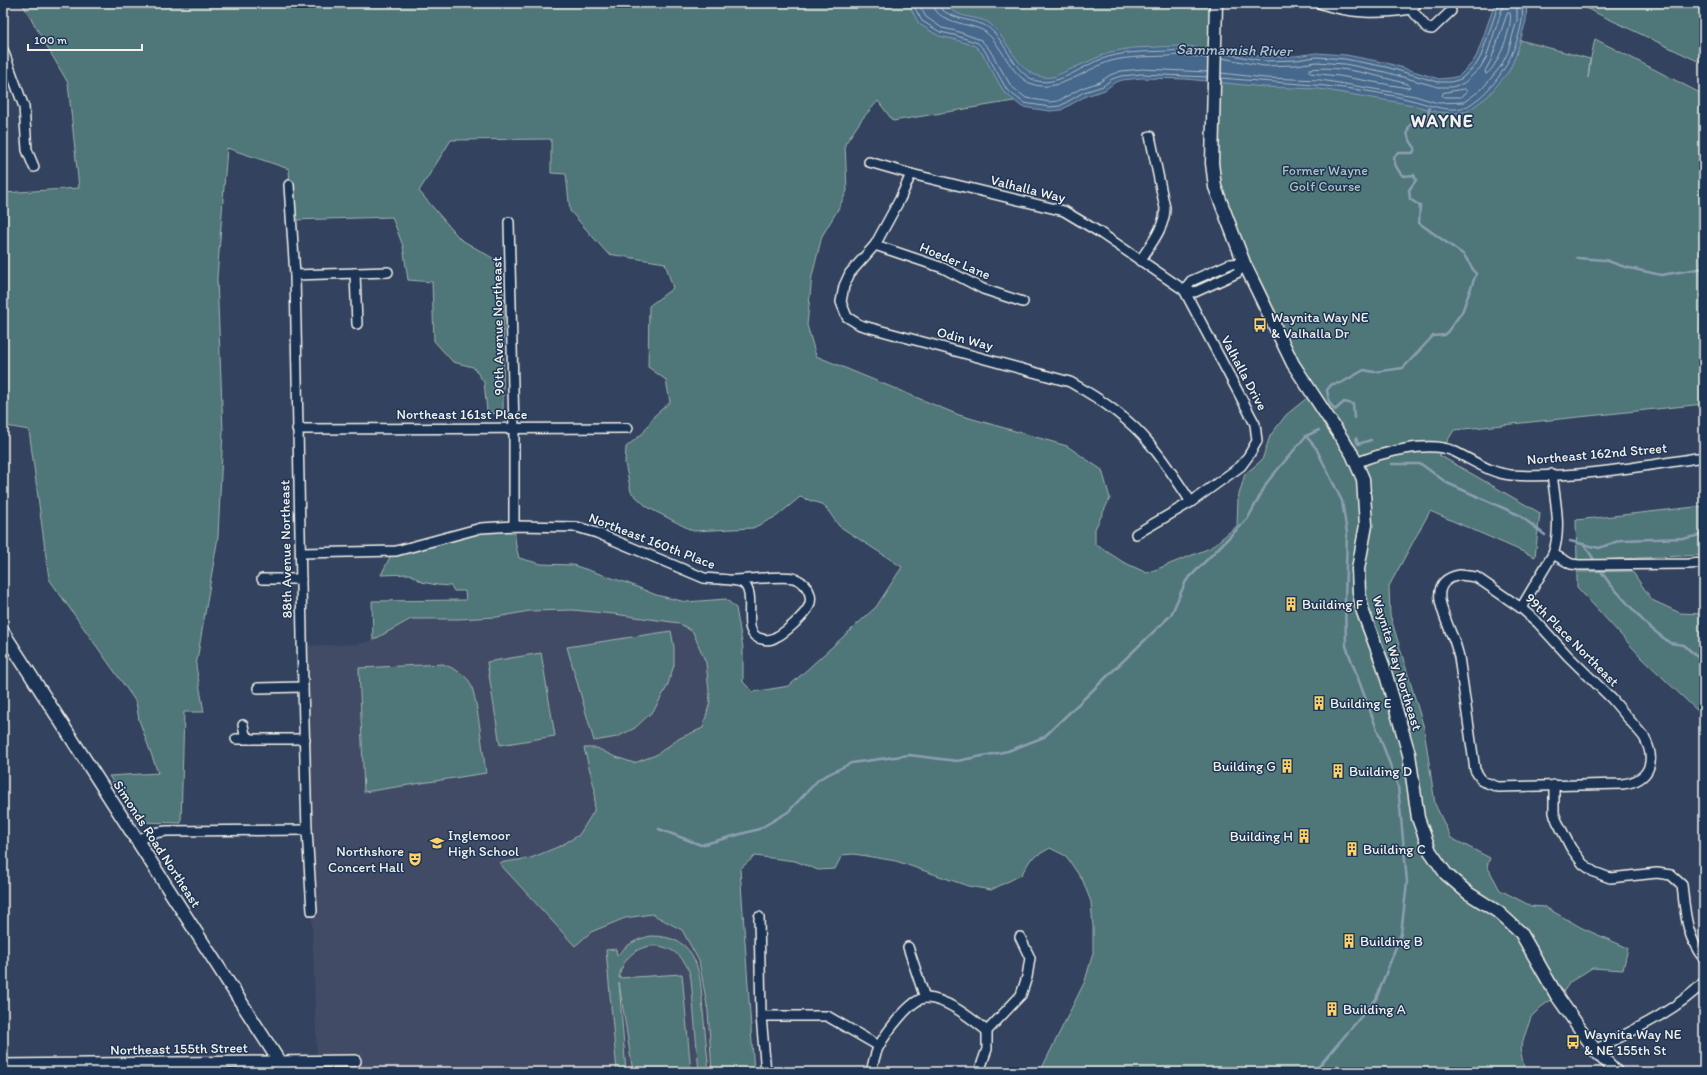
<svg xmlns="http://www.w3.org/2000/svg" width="1707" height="1075" viewBox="0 0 1707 1075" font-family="Itim,sans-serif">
	<rect width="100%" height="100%" fill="#33425f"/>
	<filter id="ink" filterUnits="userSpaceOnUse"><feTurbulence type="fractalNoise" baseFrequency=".025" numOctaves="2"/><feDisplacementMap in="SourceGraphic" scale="8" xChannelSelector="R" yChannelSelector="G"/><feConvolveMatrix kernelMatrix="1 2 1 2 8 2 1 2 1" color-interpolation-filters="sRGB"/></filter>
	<g filter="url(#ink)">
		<path fill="#424b65" d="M573,610L614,614L679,623L693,632L706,663L710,701L703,728L680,738L656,755L634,763L613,756L597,748H585L595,790L594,811L579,835L560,846L531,858L500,863L575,946L591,932L625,918L652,914L682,930L699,961L708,1011L712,1072H286L280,1063L317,1061L302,646L359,644L373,640L411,619L435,620L497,617L529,611Z"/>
		<g fill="#507678" stroke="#a2b4b0">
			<path d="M22,3H1215L1216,65L1172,66L1044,96L893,121L878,101L862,119L845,144L847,191L837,211L822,236L812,276L807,325L816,356L959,415L1067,446L1102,470L1110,498L1095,529V544L1123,562L1147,573L1210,548L1237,526L1238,498L1245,474L1262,460L1270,436L1286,415L1312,394L1293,365L1215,187L1216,66L1426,86L1479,81L1520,40L1590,59L1588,78L1591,57L1595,39L1704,95V404L1454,430L1439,455L1540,513L1535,557L1430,511L1389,586L1390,615L1424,728L1435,804L1451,838L1490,858L1487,866L1500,890L1531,906L1545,907L1582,928L1628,948L1623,970L1592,968L1570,982L1559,998L1557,996L1541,1007L1531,1017L1520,1049L1525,1072H1040L1085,981L1093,953V927L1091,902L1083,881L1066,856L1050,848L1031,859L1021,875L991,890L968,886L896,861L854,854L842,855L835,869L818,870L795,861L755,856L740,869L754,1072H712L708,1011L699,961L682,930L652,914L625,918L591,932L575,946L499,863L531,858L560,846L579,835L594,811L595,790L584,748H597L613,756L634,763L656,755L680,738L703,728L710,701L706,663L693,632L679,623L614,614L573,610L529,611L497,617L458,619H411L373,640L372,601L466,600L465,591H454L451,586L437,585L422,582L410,574L381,575L393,551L481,528L514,526L516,546L519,558L541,564L573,565L630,584L656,595L686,602L726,599L736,608L743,648V682L753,692L789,686L876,607L902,567L839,526L824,505L800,497L777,516L753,528L693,531L647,507L631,492L625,463L626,447L644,432L654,416L670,402L666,380L648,367L649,306L673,288L665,263L608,254L570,211L566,174L551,173V139L451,140L419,191L460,239L496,260L504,299L503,417L487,411L484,382L473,367L453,362L434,341L432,282L408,280L403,246L392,217L292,220L289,169L227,148L217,278L223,431L218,537L196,666L204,712H184L181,823L138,822L109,776L158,773L139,720L136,702L49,579L29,430L6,426L3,396V193L79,188L68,83Z"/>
			<path d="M1575,3H1704V64Z"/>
			<path d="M1704,506V555L1577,561L1576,520Z"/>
			<path d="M1632,571L1652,600L1680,613L1704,614V717L1642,658L1577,587V572Z"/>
			<path d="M671,631L674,647V665L667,687L654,710L635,728L617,737L594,741L567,647Z"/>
			<path d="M541,653L555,736L500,745L487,662Z"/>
			<path d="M443,664C452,668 462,672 469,681C477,692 483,755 486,773L364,792L359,668Z"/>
			<path d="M651,936C700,936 700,973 703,1011C705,1031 707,1052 709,1072H699L691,979C683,935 626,935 619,978L682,974L691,1072H633L619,983L626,1072H617L606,950L616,949L617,956C626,945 636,939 651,936Z"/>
		</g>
		<path fill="#45688c" stroke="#8b9fb1" d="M908,3C917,3 928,2 938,3C946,4 952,12 959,14C968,18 981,18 989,23C1011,40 1018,82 1053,77L1110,52L1133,48L1179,46L1222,49L1264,57L1295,56L1316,53L1346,55L1387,63L1439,79L1450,78L1459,76L1472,63L1477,55L1495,3H1527L1526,21L1516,55L1509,71L1488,96L1468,111L1457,113L1437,112L1413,105L1320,89L1264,87L1186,79L1141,78L1122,80L1114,83L1105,90L1086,96L1061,110L1050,111L1022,107L1004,92L982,53L975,46L953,39L939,36L919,24Z"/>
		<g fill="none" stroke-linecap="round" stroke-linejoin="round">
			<g stroke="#aebac3" stroke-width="1">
				<path d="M912,3L922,21L940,32L954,35L978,43L985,51L1007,90L1024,103L1050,107L1060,106L1084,92L1103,86L1112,79L1121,76L1142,74L1207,77"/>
				<path d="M918,3L926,17L942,28L956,31L981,40L989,49L1011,86L1026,98L1050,102L1058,101L1082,88L1100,82L1110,75L1121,71L1142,69L1207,72"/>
				<path d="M933,3C934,23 971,23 984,31C1002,43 1009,75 1032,84C1057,94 1087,68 1111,61C1130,56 1149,57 1168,56C1172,56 1176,55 1180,55C1190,56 1199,57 1208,58"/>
				<path d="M938,3C940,18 976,20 986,26C1005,37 1011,70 1034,80C1055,88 1081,67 1099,60C1122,51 1145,52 1168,51C1172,51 1176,50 1180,50C1190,51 1199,52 1208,53"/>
				<path d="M1510,13C1514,24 1497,69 1486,74L1485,71L1491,60L1507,14Z"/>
				<path d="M1222,53L1264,61L1296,60L1316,57L1345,59L1386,67L1438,82H1451L1461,79L1476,65L1481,56L1499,3"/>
				<path d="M1222,58L1264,66L1296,65L1316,62L1345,64L1385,72L1438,87H1452L1464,83L1480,68L1486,58L1504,3"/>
				<path d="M1310,69C1342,65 1377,76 1408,84L1410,87L1408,88L1339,76L1310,73L1309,72Z"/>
				<path d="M1221,73L1265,78L1321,80L1415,96L1438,103L1464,102L1482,89L1501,66L1508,52L1517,20V3"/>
				<path d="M1221,78C1286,84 1351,84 1415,101C1431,105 1448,113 1465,107C1470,106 1474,101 1478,99C1502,79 1516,52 1522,21C1523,15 1522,9 1522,3"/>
				<path d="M1465,89L1467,92L1461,97H1444L1442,96L1443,93Z"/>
			</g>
			<g stroke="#8b9fb1" stroke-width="2.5">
				<path d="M1577,258L1605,260L1625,267L1661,275L1704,268"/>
				<path d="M1354,418L1353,404L1344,402L1335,410L1329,402L1327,390L1332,384L1341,383L1364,370L1374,372L1403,368L1433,336L1445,335L1462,312L1476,274L1464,255L1419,223L1420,206L1410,199L1409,190L1416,180L1414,175L1403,176C1397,170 1394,165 1394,157L1398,153H1413L1415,148C1410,140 1404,135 1410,125L1425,124L1428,118L1429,108"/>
				<path d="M1306,436L1316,448L1342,501L1347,533L1345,600L1346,646L1398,786L1407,882L1401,934L1376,999L1314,1072"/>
				<path d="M1356,438L1358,444L1371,440"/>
				<path d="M1391,464H1421L1447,483L1519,515L1545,535"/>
				<path d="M1570,541L1599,548L1621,540L1687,538L1704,534"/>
				<path d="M1584,544L1596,563"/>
				<path d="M1598,567L1610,584L1647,625L1670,643L1684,645L1704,663"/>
				<path d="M659,829L701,845L759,829L788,812L819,779L851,763L909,755L957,761L1008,751L1044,737L1171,615L1186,581L1248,518L1268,481L1306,436L1319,430"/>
			</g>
			<defs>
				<g id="minor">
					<path d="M1319,3C1350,14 1379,14 1411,9L1417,3"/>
					<path d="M1411,9L1427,28L1432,29L1451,11"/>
					<path d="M3,50L24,107L27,150L34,167"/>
					<path d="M869,162L911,174L1064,211L1099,232L1184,290L1195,292L1237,273L1244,263"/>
					<path d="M911,174L900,199L875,245L850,273L844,286L841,302L847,317L860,325L1070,382C1099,398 1128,417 1150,444C1165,462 1178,482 1191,502"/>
					<path d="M289,185L295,275L303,687L307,830L312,911"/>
					<path d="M509,222L514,428V526"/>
					<path d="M875,245L943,268L983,289L1023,302"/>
					<path d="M1140,261C1150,245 1165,228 1165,208L1150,136"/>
					<path d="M355,273L357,324"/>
					<path d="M295,275L388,272"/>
					<path d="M1184,290L1191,281L1230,264L1244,263"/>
					<path d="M297,429L628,428"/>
					<path d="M1356,463C1380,453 1429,440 1453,451C1473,460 1489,473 1511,475C1572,479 1643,466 1704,457"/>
					<path d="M1136,534L1191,502L1241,466L1249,455L1257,441L1255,424L1184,290"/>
					<path d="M301,553L396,551L481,528L514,526L577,527L597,533L704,578C712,579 737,579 743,583C759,595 738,635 762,639C766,640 772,640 776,637C785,633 805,615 809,606C814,594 805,581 793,578C781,575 747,580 732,580"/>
					<path d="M1553,554L1571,564L1579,565L1688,564L1704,563"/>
					<path d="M1460,575L1476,577L1521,608L1538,623L1568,656L1612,699L1644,737C1657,761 1650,781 1622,784L1498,787L1482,781L1475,770L1459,657C1457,649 1455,641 1451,633C1443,612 1426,581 1460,575Z"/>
					<path d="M262,579H301"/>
					<path d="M1521,608L1553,554C1562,529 1555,500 1552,474"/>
					<path d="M258,688L303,687"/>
					<path d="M243,725L245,735L251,739"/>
					<path d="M236,739H305"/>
					<path d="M1554,785V813L1557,821L1571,848L1583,864L1594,872L1610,878L1657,873L1671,875L1682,885C1685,911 1686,937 1704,959"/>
					<path d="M137,840L154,833L166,831L307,830"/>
					<path d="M759,917L761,1016L766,1072"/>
					<path d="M908,947L925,998"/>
					<path d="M761,1016H827L879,1046"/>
					<path d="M987,1031L1021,995L1027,977L1030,958L1020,937"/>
					<path d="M1595,1050C1630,1032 1676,1011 1704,982"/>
					<path d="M168,1064V1072"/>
					<path d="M871,1072C873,1064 875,1053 879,1046C886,1033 911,999 925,998C945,997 972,1019 987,1031"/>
					<path d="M979,1072L987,1049V1031"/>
				</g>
				<path id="tertiary" d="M3,1065L355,1061"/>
				<g id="secondary">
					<path d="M1216,3L1212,163L1215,187L1244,263L1293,364L1352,454L1363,479L1366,525L1358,569L1359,592L1363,612L1383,665L1409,754L1418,818L1430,851L1446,874L1468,893L1498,912L1521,933L1557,996L1595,1050L1616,1072"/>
					<path d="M3,632L286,1072"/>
				</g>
			</defs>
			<use href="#minor" stroke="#f4f1e8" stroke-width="12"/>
			<use href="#tertiary" stroke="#f4f1e8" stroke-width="14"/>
			<use href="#secondary" stroke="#f4f1e8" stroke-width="15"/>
			<use href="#minor" stroke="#1d3557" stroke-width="9"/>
			<use href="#tertiary" stroke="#1d3557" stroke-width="11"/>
			<use href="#secondary" stroke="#1d3557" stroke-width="12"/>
		</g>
	</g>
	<defs>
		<symbol id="bus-bare" viewBox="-9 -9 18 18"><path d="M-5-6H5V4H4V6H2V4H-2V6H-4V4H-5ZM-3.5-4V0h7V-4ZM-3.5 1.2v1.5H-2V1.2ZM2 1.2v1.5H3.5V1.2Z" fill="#ffd166" stroke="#1d3557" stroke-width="2.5" paint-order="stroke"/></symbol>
		<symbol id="building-bare" viewBox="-9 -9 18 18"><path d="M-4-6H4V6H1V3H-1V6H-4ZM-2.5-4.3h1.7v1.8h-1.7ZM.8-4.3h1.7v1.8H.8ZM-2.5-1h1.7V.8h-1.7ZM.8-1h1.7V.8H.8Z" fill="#ffd166" stroke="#1d3557" stroke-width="2.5" paint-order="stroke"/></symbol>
		<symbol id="school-bare" viewBox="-9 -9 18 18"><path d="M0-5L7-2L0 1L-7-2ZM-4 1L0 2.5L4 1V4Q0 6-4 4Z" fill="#ffd166" stroke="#1d3557" stroke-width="2.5" paint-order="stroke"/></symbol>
		<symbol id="theatre-bare" viewBox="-9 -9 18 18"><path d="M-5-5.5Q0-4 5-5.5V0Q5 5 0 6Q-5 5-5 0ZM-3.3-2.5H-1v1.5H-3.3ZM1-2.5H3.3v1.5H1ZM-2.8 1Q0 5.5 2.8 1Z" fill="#ffd166" stroke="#1d3557" stroke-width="2.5" paint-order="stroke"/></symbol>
	</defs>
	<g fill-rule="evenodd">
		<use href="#bus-bare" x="1250" y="315" width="20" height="20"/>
		<use href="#building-bare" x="1281" y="594" width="20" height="20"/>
		<use href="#building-bare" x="1309" y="693" width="20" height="20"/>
		<use href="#building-bare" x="1277" y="756" width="20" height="20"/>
		<use href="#building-bare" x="1328" y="761" width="20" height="20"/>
		<use href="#building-bare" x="1294" y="826" width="20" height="20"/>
		<use href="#school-bare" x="427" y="833" width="20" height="20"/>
		<use href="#building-bare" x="1342" y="839" width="20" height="20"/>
		<use href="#theatre-bare" x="405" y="849" width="20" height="20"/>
		<use href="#building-bare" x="1339" y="931" width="20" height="20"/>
		<use href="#building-bare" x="1322" y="999" width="20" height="20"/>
		<use href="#bus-bare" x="1563" y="1032" width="20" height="20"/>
	</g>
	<g text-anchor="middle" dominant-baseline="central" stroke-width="3" stroke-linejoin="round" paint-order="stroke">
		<g font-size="14" fill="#b2c0bb" stroke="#1d3557">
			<text x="1325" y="170">Former Wayne<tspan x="1325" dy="16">Golf Course</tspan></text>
		</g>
		<g font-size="14" fill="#f4f1e8" stroke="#1d3557">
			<text transform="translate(1028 189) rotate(14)">Valhalla Way</text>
			<text transform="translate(955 261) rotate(23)">Hoeder Lane</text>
			<text transform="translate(498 326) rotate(-91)">90th Avenue Northeast</text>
			<text transform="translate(965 339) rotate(15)">Odin Way</text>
			<text transform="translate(1244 373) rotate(62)">Valhalla Drive</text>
			<text x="462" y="414">Northeast 161st Place</text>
			<text transform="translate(1597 454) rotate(-5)">Northeast 162nd Street</text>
			<text transform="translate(652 541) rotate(21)">Northeast 160th Place</text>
			<text transform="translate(286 549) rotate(-91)">88th Avenue Northeast</text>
			<text transform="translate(1572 640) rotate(45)">99th Place Northeast</text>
			<text transform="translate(1397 663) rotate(73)">Waynita Way Northeast</text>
			<text transform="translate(157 844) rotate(57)">Simonds Road Northeast</text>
			<text transform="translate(179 1049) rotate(-1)">Northeast 155th Street</text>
		</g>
		<g font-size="14" fill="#f4f1e8" stroke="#1d3557" text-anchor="start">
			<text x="1271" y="317">Waynita Way NE<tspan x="1271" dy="16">&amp; Valhalla Dr</tspan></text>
			<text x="1302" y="604">Building F</text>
			<text x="1330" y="703">Building E</text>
			<text x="1276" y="766" text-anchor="end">Building G</text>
			<text x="1349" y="771">Building D</text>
			<text x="448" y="835">Inglemoor<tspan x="448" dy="16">High School</tspan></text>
			<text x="1293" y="836" text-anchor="end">Building H</text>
			<text x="1363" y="849">Building C</text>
			<text x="404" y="851" text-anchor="end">Northshore<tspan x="404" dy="16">Concert Hall</tspan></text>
			<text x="1360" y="941">Building B</text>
			<text x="1343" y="1009">Building A</text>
			<text x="1584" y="1034">Waynita Way NE<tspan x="1584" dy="16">&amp; NE 155th St</tspan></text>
		</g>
		<g font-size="15" font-style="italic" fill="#b7c1c8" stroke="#1d3557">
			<text transform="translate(1234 50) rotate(1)">Sammamish River</text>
		</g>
		<g font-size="18" font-weight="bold" letter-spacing="1" fill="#f4f1e8" stroke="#1d3557">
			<text x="1442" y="121">WAYNE</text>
		</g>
	</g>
	<rect width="1707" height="1075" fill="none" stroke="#1d3557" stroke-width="16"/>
	<rect x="8" y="8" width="1691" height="1059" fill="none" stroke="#f4f1e8" stroke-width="1.5" filter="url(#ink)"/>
	<path d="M28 44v6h114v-6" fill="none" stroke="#f4f1e8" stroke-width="2"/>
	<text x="34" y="44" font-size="12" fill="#f4f1e8" stroke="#1d3557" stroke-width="3" paint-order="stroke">100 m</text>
</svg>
